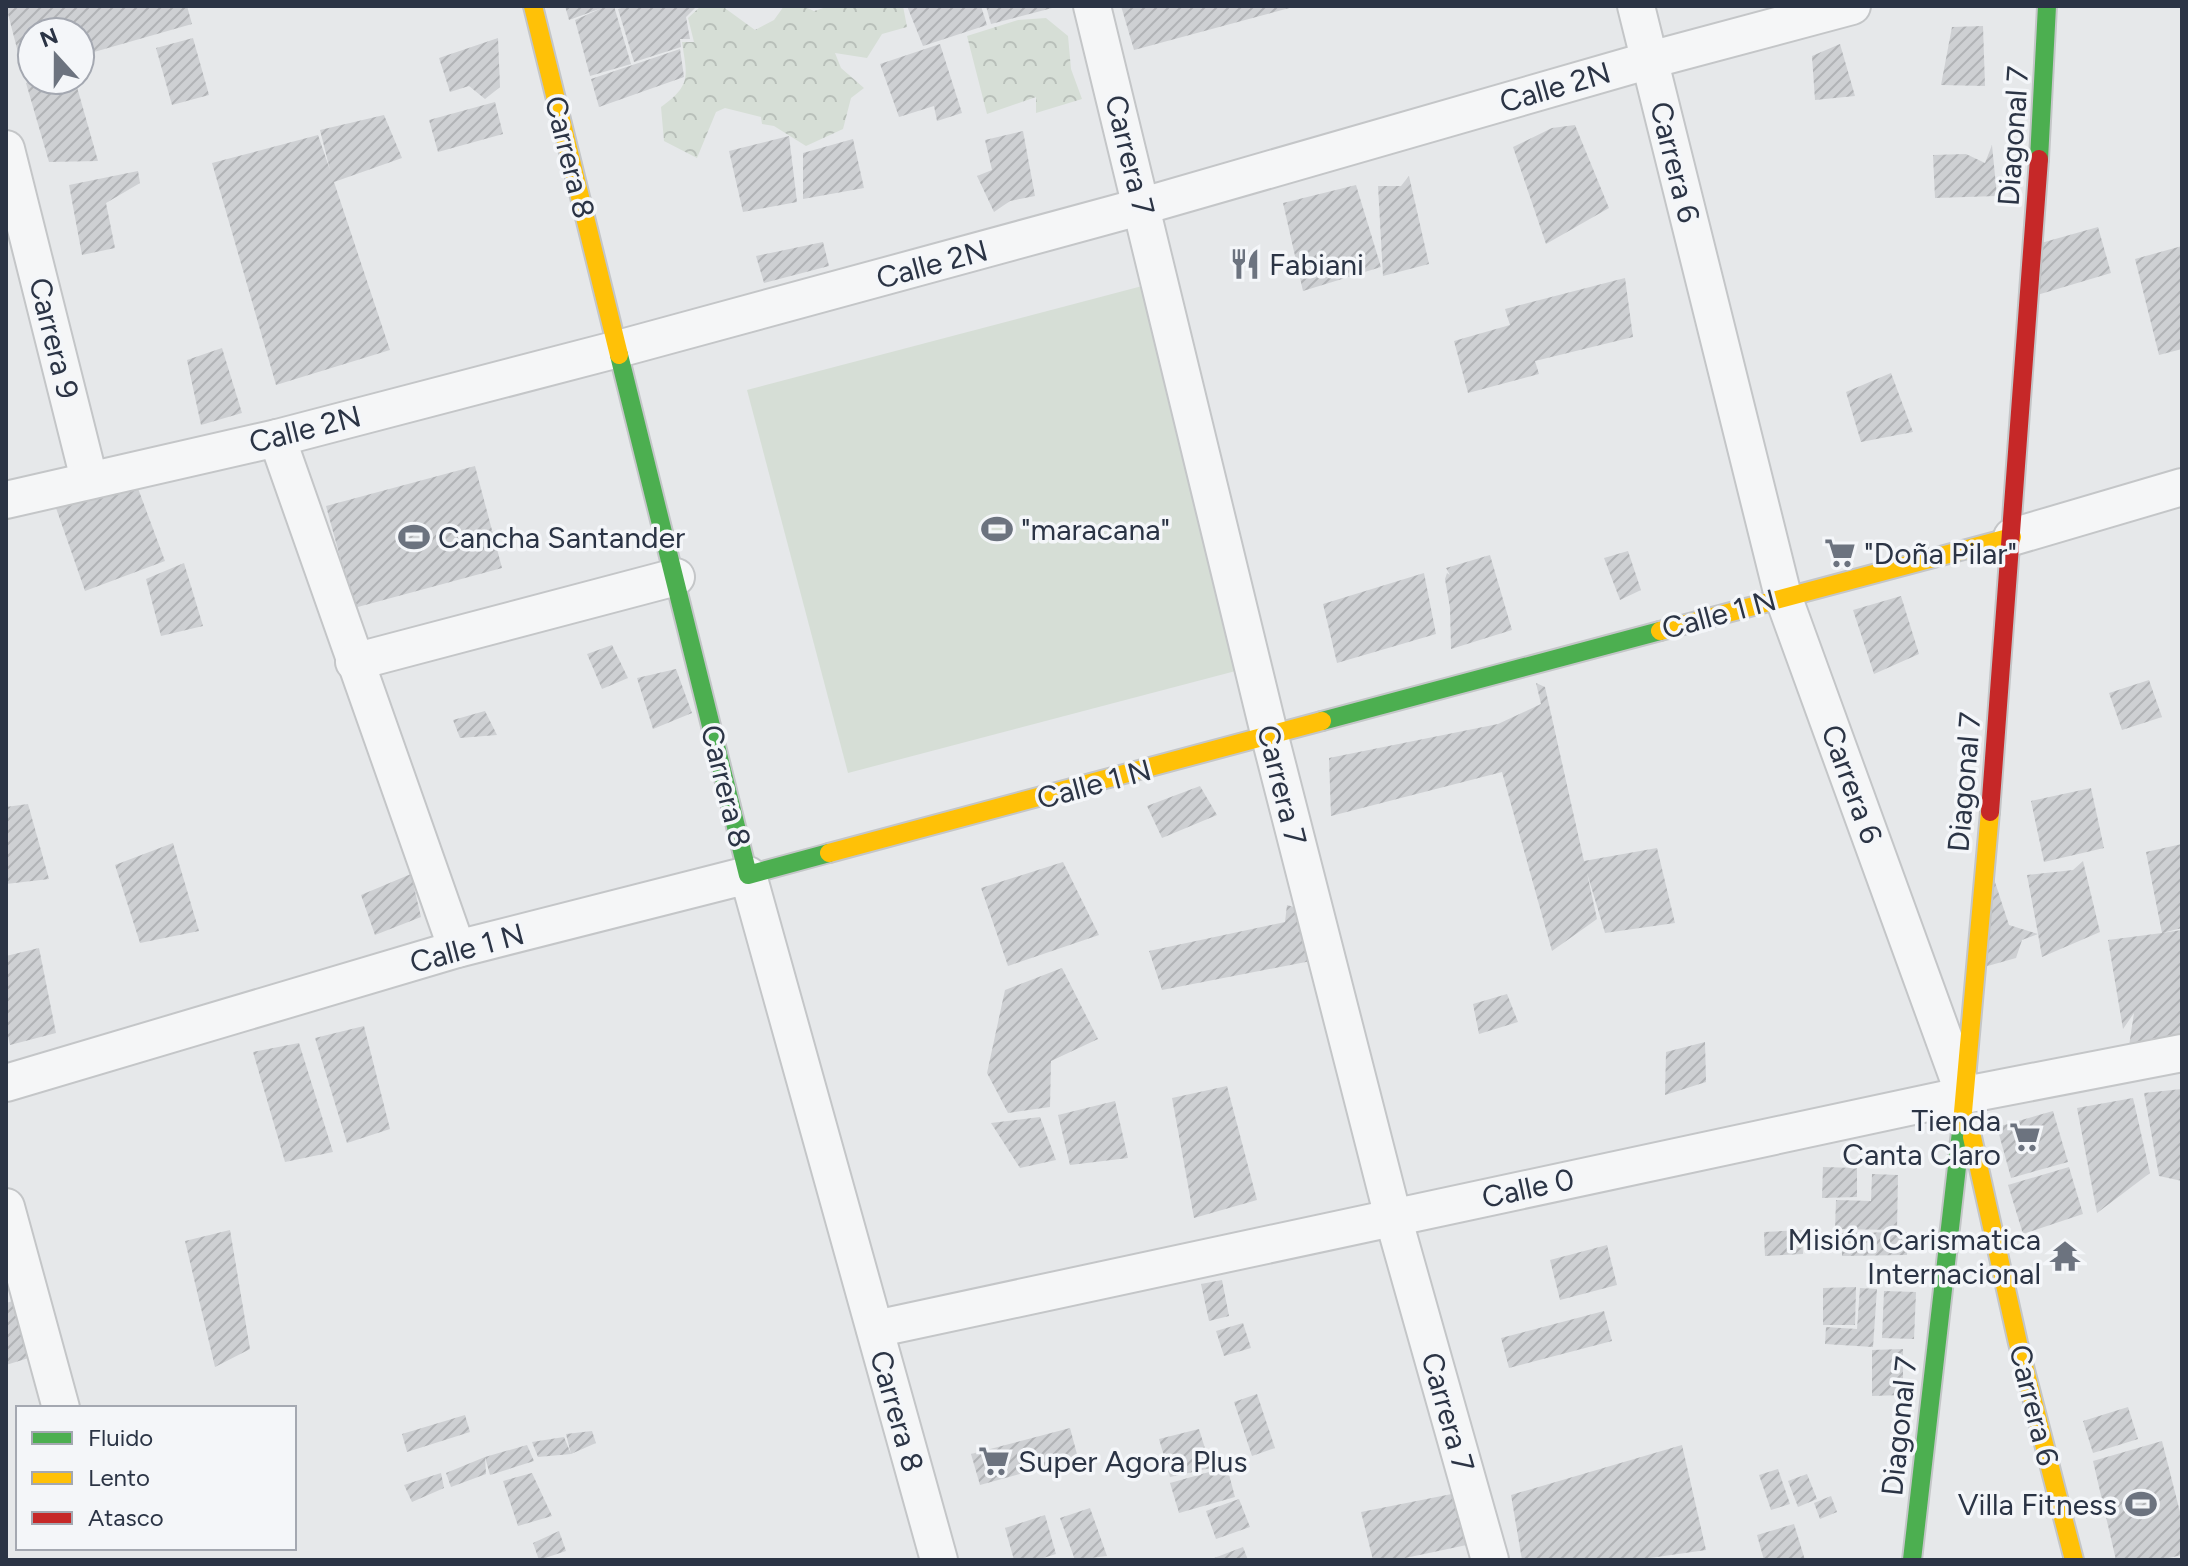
<svg xmlns="http://www.w3.org/2000/svg" width="2188" height="1566" viewBox="0 0 2188 1566" font-family="Figtree,sans-serif">
	<defs>
		<pattern id="forest-crowns" width="20" height="18" patternUnits="userSpaceOnUse" patternTransform="scale(2)"><rect width="20" height="18" fill="#d6ded6"/><path d="M2 6a3 3 0 1 1 6 0M12 15a3 3 0 1 1 6 0" fill="none" stroke="#b8bfb9"/></pattern>
		<pattern id="building-hatch" width="6" height="6" patternUnits="userSpaceOnUse" patternTransform="scale(2)"><rect width="6" height="6" fill="#ced0d3"/><path d="M-1 1l2-2M0 6l6-6M5 7l2-2" fill="none" stroke="#b1b3b6"/></pattern>
	</defs>
	<rect width="100%" height="100%" fill="#e6e8ea"/>
	<path fill="#d6ded6" d="M1146,285L1247,668L848,773L747,390Z"/>
	<g fill="url(#forest-crowns)">
		<path d="M701,6H722L755,30L774,20L784,6H803L814,11L830,6H903L907,27L882,34L867,58L835,53L841,68L864,88L851,98L843,129L806,146L774,126L762,124L761,117L725,108L716,112L697,158L664,141L661,107C692,85 687,76 682,42H694L688,18Z"/>
		<path d="M1046,18L1068,36L1071,69L1082,99L1036,113V97L987,114L967,36L1018,20Z"/>
	</g>
	<g fill="url(#building-hatch)">
		<path d="M6,6H187L192,24L80,56V32H32V69L23,72Z"/>
		<path d="M565,6H614L631,64L590,76L575,20L602,8L569,20Z"/>
		<path d="M628,6H697L686,17L690,39H680L681,47L634,62L618,9Z"/>
		<path d="M907,6H981L987,25L923,46Z"/>
		<path d="M986,6H1056V7L991,24Z"/>
		<path d="M1121,6H1293V7L1134,50Z"/>
		<path d="M1983,26L1985,86L1941,85L1952,27Z"/>
		<path d="M193,38L209,95L172,105L156,48Z"/>
		<path d="M498,38L500,87L485,99L469,86L450,92L439,58Z"/>
		<path d="M940,44L962,113L937,121L934,106L899,117L880,64Z"/>
		<path d="M1840,44L1855,96L1815,100L1812,56Z"/>
		<path d="M680,49L684,77L599,107L591,79Z"/>
		<path d="M38,80H75L98,161L49,162L26,83Z"/>
		<path d="M495,102L503,134L438,152L429,120Z"/>
		<path d="M384,115L402,158L334,182L390,350L276,385L212,163L318,135L330,170L320,130Z"/>
		<path d="M1575,125L1609,208L1546,244L1513,147L1552,128Z"/>
		<path d="M1023,131L1035,196L1010,201L994,212L977,176L992,170L985,140Z"/>
		<path d="M789,136L797,202L743,212L729,151Z"/>
		<path d="M853,139L864,188L803,199V153Z"/>
		<path d="M1992,145L1997,196L1935,198L1933,155L1966,154L1985,163Z"/>
		<path d="M138,171L140,183L106,203L115,248L82,255L69,185Z"/>
		<path d="M1409,176L1429,264L1383,276L1378,186H1401Z"/>
		<path d="M1356,185L1381,267L1303,291L1283,203Z"/>
		<path d="M2098,227L2111,273L2037,295L2041,243Z"/>
		<path d="M823,242L829,266L764,283L756,256Z"/>
		<path d="M2182,246V349L2159,355L2135,259Z"/>
		<path d="M1625,278L1633,337L1535,361L1539,374L1468,393L1454,341L1510,325L1505,309Z"/>
		<path d="M222,348L242,413L201,425L187,360Z"/>
		<path d="M1891,373L1913,432L1861,442L1846,392Z"/>
		<path d="M475,466L502,568L354,608L326,506Z"/>
		<path d="M136,483L165,561L85,591L56,508Z"/>
		<path d="M1628,551L1641,590L1620,600L1604,558Z"/>
		<path d="M1490,555L1512,630L1451,649L1450,608L1445,579L1447,573L1450,575L1446,568Z"/>
		<path d="M184,563L203,626L161,636L146,579Z"/>
		<path d="M1424,573L1436,634L1337,663L1323,604Z"/>
		<path d="M1901,596L1919,654L1874,674L1853,610Z"/>
		<path d="M612,645L628,678L602,689L587,654Z"/>
		<path d="M676,669L692,713L653,729L637,678Z"/>
		<path d="M2149,680L2162,717L2122,730L2109,693Z"/>
		<path d="M1536,683L1545,687L1584,861L1657,848L1675,923L1605,933L1587,873L1597,919L1552,951L1502,772L1331,816L1329,758L1498,724L1541,704Z"/>
		<path d="M485,711L497,735L460,738L453,720Z"/>
		<path d="M1200,786L1217,815L1162,838L1147,806Z"/>
		<path d="M2091,788L2104,848L2044,862L2031,801Z"/>
		<path d="M28,804L49,879L6,884V807Z"/>
		<path d="M173,843L199,931L140,943L115,865Z"/>
		<path d="M2182,844V928L2162,933L2182,930V1036L2129,1046L2134,1013L2123,1029L2108,940L2162,933L2146,852Z"/>
		<path d="M2083,861L2100,932L2042,957L2038,934L2022,940L2016,958L1984,967L1994,879L2009,925L2038,934L2027,875L2073,870Z"/>
		<path d="M1063,862L1099,935L1008,966L981,888Z"/>
		<path d="M411,874L421,917L375,935L361,895Z"/>
		<path d="M1287,905L1297,908L1311,961L1162,990L1149,951L1285,922Z"/>
		<path d="M39,948L56,1033L10,1045L6,1027V956Z"/>
		<path d="M1062,968L1098,1039L1051,1061L1050,1107L1008,1113L987,1073L1005,990Z"/>
		<path d="M1507,994L1518,1022L1479,1034L1473,1004Z"/>
		<path d="M364,1026L390,1129L347,1143L315,1038Z"/>
		<path d="M1705,1042L1706,1082L1665,1095L1666,1052Z"/>
		<path d="M299,1043L333,1152L285,1162L253,1052Z"/>
		<path d="M1227,1086L1257,1200L1194,1218L1172,1098Z"/>
		<path d="M2182,1089V1181L2159,1176L2144,1093Z"/>
		<path d="M2133,1098L2150,1173L2097,1213L2077,1108Z"/>
		<path d="M1115,1101L1128,1158L1070,1165L1058,1115Z"/>
		<path d="M2053,1111L2068,1162L2011,1178L1997,1127Z"/>
		<path d="M1040,1117L1056,1160L1020,1168L991,1123Z"/>
		<path d="M1823,1167L1857,1168V1197L1822,1198Z"/>
		<path d="M2069,1167L2083,1214L2023,1234L2008,1185Z"/>
		<path d="M1872,1174L1898,1175L1897,1230L1835,1229L1836,1200L1871,1201Z"/>
		<path d="M230,1230L250,1349L215,1367L185,1241Z"/>
		<path d="M1802,1230L1803,1254L1765,1256L1764,1232Z"/>
		<path d="M1907,1232V1255L1842,1256V1233Z"/>
		<path d="M1607,1245L1617,1285L1560,1300L1550,1260Z"/>
		<path d="M1222,1280L1229,1316L1209,1321L1201,1284Z"/>
		<path d="M1856,1287L1855,1325H1823V1288Z"/>
		<path d="M1860,1288L1877,1289L1873,1347L1825,1344L1826,1327L1857,1329Z"/>
		<path d="M1884,1291L1916,1292L1914,1339L1882,1338Z"/>
		<path d="M20,1299L35,1356L6,1365V1303Z"/>
		<path d="M1604,1311L1612,1341L1509,1368L1501,1338Z"/>
		<path d="M1243,1323L1251,1348L1224,1356L1216,1331Z"/>
		<path d="M1903,1349V1395L1872,1396V1350Z"/>
		<path d="M1257,1394L1275,1448L1252,1456L1234,1402Z"/>
		<path d="M2128,1407L2138,1439L2093,1453L2083,1421Z"/>
		<path d="M465,1415L470,1432L407,1452L402,1434Z"/>
		<path d="M1070,1428L1078,1458L980,1485L971,1454Z"/>
		<path d="M1199,1429L1211,1468L1170,1477L1159,1439Z"/>
		<path d="M592,1431L596,1443L571,1454L538,1457L532,1442L564,1437L571,1454L566,1434Z"/>
		<path d="M2162,1441L2182,1520V1555L2160,1560H2116L2093,1461Z"/>
		<path d="M527,1445L534,1461L490,1475L485,1457Z"/>
		<path d="M1682,1445L1706,1550L1636,1560H1522L1511,1495Z"/>
		<path d="M485,1457L486,1474L451,1487L446,1473Z"/>
		<path d="M1227,1467L1235,1497L1179,1513L1170,1483Z"/>
		<path d="M1778,1469L1790,1504L1771,1510L1759,1475Z"/>
		<path d="M441,1473L444,1488L412,1502L404,1485Z"/>
		<path d="M532,1473L552,1516L518,1526L503,1481Z"/>
		<path d="M1807,1474L1817,1499L1798,1507L1788,1481Z"/>
		<path d="M1467,1491L1476,1543L1396,1560H1373L1361,1512Z"/>
		<path d="M1831,1496L1837,1512L1820,1519L1814,1503Z"/>
		<path d="M1239,1499L1250,1527L1216,1539L1206,1511Z"/>
		<path d="M1090,1508L1107,1556L1075,1560L1060,1518Z"/>
		<path d="M1045,1515L1056,1554L1037,1560H1014L1005,1528Z"/>
		<path d="M1794,1524L1805,1560H1764L1757,1535Z"/>
		<path d="M559,1531L566,1551L539,1560L533,1543Z"/>
		<path d="M1243,1547L1248,1560H1209Z"/>
	</g>
	<g fill="none" stroke-linecap="round" stroke-linejoin="round">
		<defs>
			<g id="street">
				<path d="M1092,6L1270,737L1393,1217L1490,1560"/>
				<path d="M1636,6L1783,596L1964,1094"/>
				<path d="M6,149L89,479"/>
				<path d="M277,438L457,949"/>
				<path d="M6,500L277,438L618,349L1143,206L1650,60L1852,6"/>
				<path d="M2012,537L2182,487"/>
				<path d="M354,662L676,577"/>
				<path d="M6,1083L457,949L748,875L939,1560"/>
				<path d="M6,1207L61,1408"/>
				<path d="M875,1329L1965,1095L2182,1053"/>
			</g>
			<g id="fast">
				<path d="M2039,159L2047,6"/>
				<path d="M619,355L748,875L829,853"/>
				<path d="M1322,721L1660,631"/>
				<path d="M1912,1560L1962,1123"/>
			</g>
			<g id="slow">
				<path d="M533,6L619,355"/>
				<path d="M1660,631L2012,537"/>
				<path d="M829,853L1322,721"/>
				<path d="M1962,1123L1990,812"/>
				<path d="M1972,1137L2018,1343L2074,1560"/>
			</g>
			<path id="jam" d="M1990,812L2039,159"/>
		</defs>
		<use href="#street" stroke="#c4c6c8" stroke-width="40"/>
		<use href="#fast" stroke="#c4c6c8" stroke-width="22"/>
		<use href="#slow" stroke="#c4c6c8" stroke-width="22"/>
		<use href="#jam" stroke="#c4c6c8" stroke-width="22"/>
		<use href="#street" stroke="#f5f6f7" stroke-width="36"/>
		<use href="#fast" stroke="#4caf50" stroke-width="18"/>
		<use href="#slow" stroke="#ffc107" stroke-width="18"/>
		<use href="#jam" stroke="#c62828" stroke-width="18"/>
	</g>
	<defs>
		<symbol id="restaurant-bare" viewBox="-9 -9 18 18"><path d="M-5-6h1v4h1v-4h1v4h1v-4h1v5L-1.5 .5V6h-2V.5L-5-1ZM5-6V6H3V1.5H1.5Q1.5-4 5-6Z" fill="#6c737f" stroke="#f4f6f9" stroke-width="2.5" paint-order="stroke"/></symbol>
		<symbol id="stadium-bare" viewBox="-9 -9 18 18"><path d="M0-5a6.5 5 0 1 0 0 10a6.5 5 0 1 0 0-10ZM-3.5-1.8h7v3.6h-7Z" fill="#6c737f" stroke="#f4f6f9" stroke-width="2.5" paint-order="stroke"/></symbol>
		<symbol id="supermarket-bare" viewBox="-9 -9 18 18"><path d="M-6-5.5h2.5l.6 2H6L4.5 2H-2.5L-4.4-4H-6ZM-1.5 3.2a1.3 1.3 0 1 0 .1 0ZM3 3.2a1.3 1.3 0 1 0 .1 0Z" fill="#6c737f" stroke="#f4f6f9" stroke-width="2.5" paint-order="stroke"/></symbol>
		<symbol id="temple-bare" viewBox="-9 -9 18 18"><path d="M0-6L5-2H3V0L6.5 2.5H4V6H1.5V3h-3V6H-4V2.5H-6.5L-3 0V-2H-5Z" fill="#6c737f" stroke="#f4f6f9" stroke-width="2.5" paint-order="stroke"/></symbol>
	</defs>
	<g fill-rule="evenodd">
		<use href="#restaurant-bare" x="1223" y="242" width="44" height="44"/>
		<use href="#stadium-bare" x="975" y="507" width="44" height="44"/>
		<use href="#stadium-bare" x="392" y="515" width="44" height="44"/>
		<use href="#supermarket-bare" x="1818" y="531" width="44" height="44"/>
		<use href="#supermarket-bare" x="2003" y="1115" width="44" height="44"/>
		<use href="#temple-bare" x="2043" y="1234" width="44" height="44"/>
		<use href="#supermarket-bare" x="972" y="1439" width="44" height="44"/>
		<use href="#stadium-bare" x="2119" y="1482" width="44" height="44"/>
	</g>
	<g text-anchor="middle" dominant-baseline="central" stroke-width="7" stroke-linejoin="round" paint-order="stroke">
		<g font-size="30" fill="#2b3445" stroke="#f4f6f9">
			<text transform="translate(1555 87) rotate(-16)">Calle 2N</text>
			<text transform="translate(2013 136) rotate(-86)">Diagonal 7</text>
			<text transform="translate(1130 155) rotate(76)">Carrera 7</text>
			<text transform="translate(570 157) rotate(76)">Carrera 8</text>
			<text transform="translate(1675 162) rotate(76)">Carrera 6</text>
			<text transform="translate(932 264) rotate(-15)">Calle 2N</text>
			<text transform="translate(54 338) rotate(76)">Carrera 9</text>
			<text transform="translate(305 429) rotate(-14)">Calle 2N</text>
			<text transform="translate(1719 614) rotate(-15)">Calle 1 N</text>
			<text transform="translate(1964 782) rotate(-85)">Diagonal 7</text>
			<text transform="translate(1094 784) rotate(-15)">Calle 1 N</text>
			<text transform="translate(1852 784) rotate(70)">Carrera 6</text>
			<text transform="translate(1282 785) rotate(76)">Carrera 7</text>
			<text transform="translate(726 786) rotate(76)">Carrera 8</text>
			<text transform="translate(467 948) rotate(-15)">Calle 1 N</text>
			<text transform="translate(1528 1188) rotate(-12)">Calle 0</text>
			<text transform="translate(2034 1405) rotate(76)">Carrera 6</text>
			<text transform="translate(897 1411) rotate(74)">Carrera 8</text>
			<text transform="translate(1448 1412) rotate(74)">Carrera 7</text>
			<text transform="translate(1899 1426) rotate(-84)">Diagonal 7</text>
		</g>
		<g font-size="30" fill="#2b3445" stroke="#f4f6f9" text-anchor="start">
			<text x="1269" y="264">Fabiani</text>
			<text x="1021" y="529">"maracana"</text>
			<text x="438" y="537">Cancha Santander</text>
			<text x="1864" y="553">"Doña Pilar"</text>
			<text x="2001" y="1120" text-anchor="end">Tienda<tspan x="2001" dy="34">Canta Claro</tspan></text>
			<text x="2041" y="1239" text-anchor="end">Misión Carismatica<tspan x="2041" dy="34">Internacional</tspan></text>
			<text x="1018" y="1461">Super Agora Plus</text>
			<text x="2117" y="1504" text-anchor="end">Villa Fitness</text>
		</g>
	</g>
	<rect width="2188" height="1566" fill="none" stroke="#2b3445" stroke-width="16"/>
	<rect x="16" y="1406" width="280" height="144" fill="#f4f6f9" stroke="#a4a8b1" stroke-width="2"/>
	<rect x="32" y="1432" width="40" height="12" fill="#4caf50" stroke="#a4a8b1" stroke-width="2"/>
	<text x="88" y="1446" font-size="24" fill="#2b3445">Fluido</text>
	<rect x="32" y="1472" width="40" height="12" fill="#ffc107" stroke="#a4a8b1" stroke-width="2"/>
	<text x="88" y="1486" font-size="24" fill="#2b3445">Lento</text>
	<rect x="32" y="1512" width="40" height="12" fill="#c62828" stroke="#a4a8b1" stroke-width="2"/>
	<text x="88" y="1526" font-size="24" fill="#2b3445">Atasco</text>
	<g transform="translate(56 56) rotate(339)"><circle r="38" fill="#f4f6f9" stroke="#a4a8b1" stroke-width="2"/>
	<path d="M0-6L14 30L0 20L-14 30Z" fill="#6c737f"/>
	<text y="-12" font-size="22" font-weight="bold" text-anchor="middle" fill="#2b3445">N</text>
	</g>
</svg>
